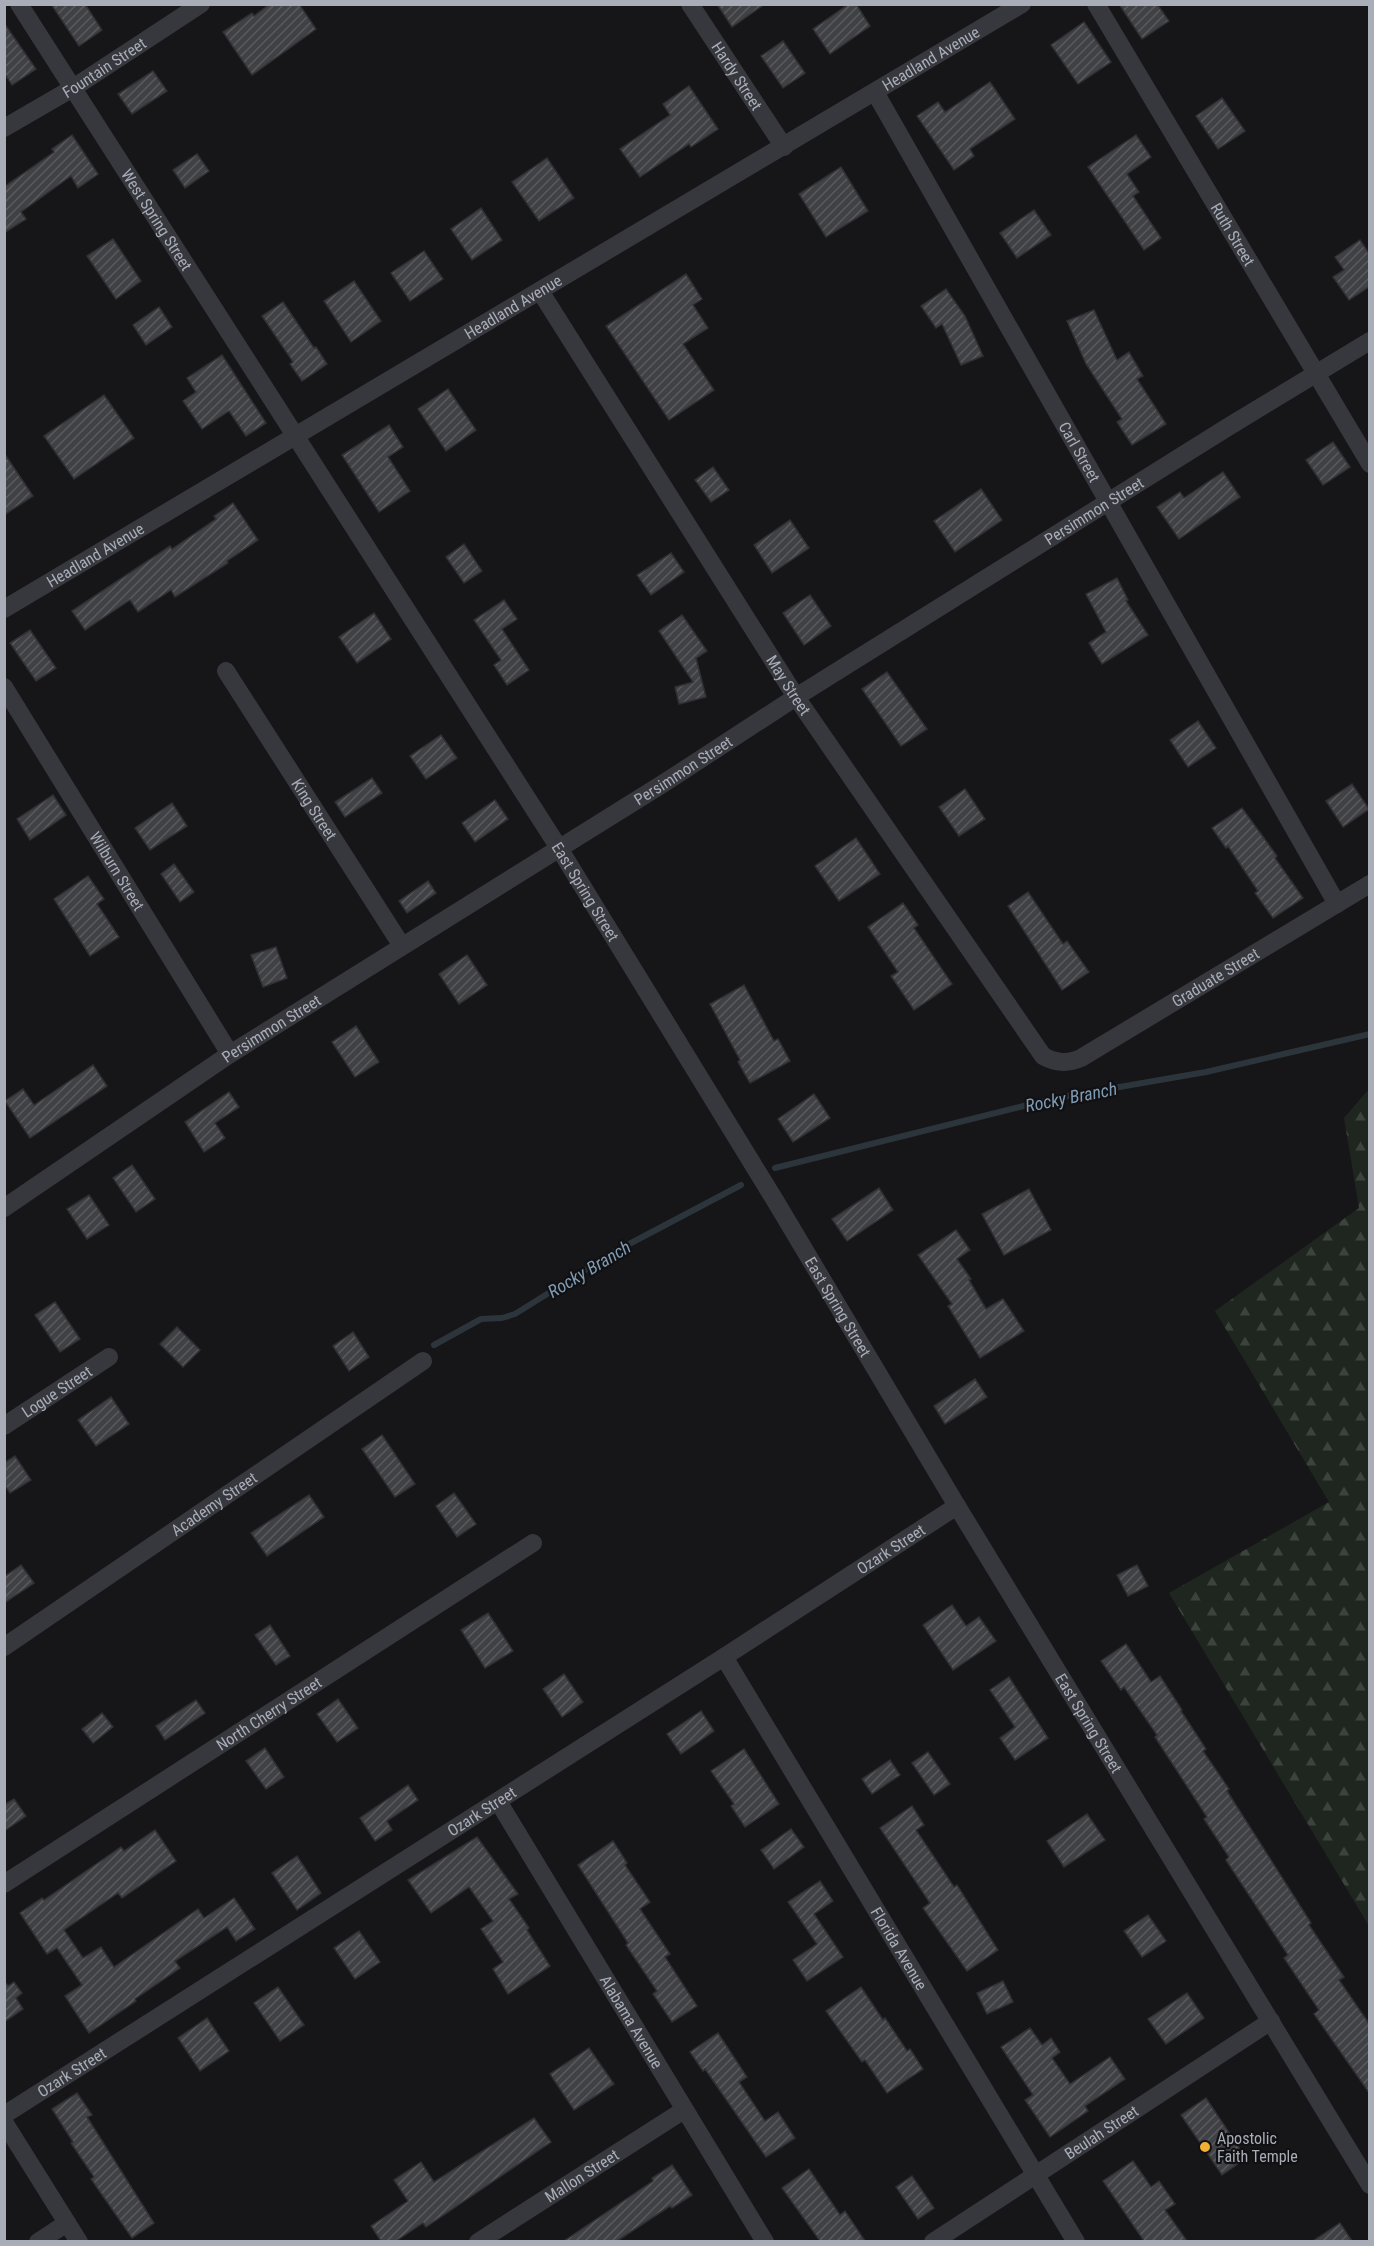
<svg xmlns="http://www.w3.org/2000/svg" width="1374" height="2246" viewBox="0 0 1374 2246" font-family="'Roboto Condensed',sans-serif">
	<defs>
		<pattern id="forest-firs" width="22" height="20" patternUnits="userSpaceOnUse" patternTransform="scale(1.5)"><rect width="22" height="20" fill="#1e261f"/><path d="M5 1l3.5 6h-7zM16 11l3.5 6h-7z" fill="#3c433d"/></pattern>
		<pattern id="building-hatch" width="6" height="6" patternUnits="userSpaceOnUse" patternTransform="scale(1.5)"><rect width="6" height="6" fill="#404145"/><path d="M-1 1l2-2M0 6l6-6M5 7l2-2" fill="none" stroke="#595a5e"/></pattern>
	</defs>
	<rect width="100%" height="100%" fill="#161618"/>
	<path fill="url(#forest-firs)" d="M1369,1089V1926L1169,1593L1329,1502L1215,1311L1359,1208L1344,1118Z"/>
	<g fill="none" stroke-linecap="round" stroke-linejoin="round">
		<g stroke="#2c353c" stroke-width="6">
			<path d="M775,1168L1056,1098L1206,1072L1370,1034"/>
			<path d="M434,1345L481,1319L502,1318L515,1314L616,1251L741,1185"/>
		</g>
	</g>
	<g fill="url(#building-hatch)" stroke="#303034" stroke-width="1.5">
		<path d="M51,4H85L102,30L79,46Z"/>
		<path d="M270,4H299L316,29L252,75L223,32L252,13L254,16Z"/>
		<path d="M717,4H765L732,27Z"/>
		<path d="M849,4H856L870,26L830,54L813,29Z"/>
		<path d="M1119,4H1157L1169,21L1142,39Z"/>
		<path d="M1084,22L1111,62L1078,84L1051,45Z"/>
		<path d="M4,23L36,69L12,85L4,73Z"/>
		<path d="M783,41L805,73L783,88L761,56Z"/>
		<path d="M153,71L167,91L132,114L118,94Z"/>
		<path d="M990,82L1015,119L970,149L974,156L954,170L917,116L938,102L945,112Z"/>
		<path d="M689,86L718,129L691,147L689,144L640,177L620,149L670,115L663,104Z"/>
		<path d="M1222,98L1245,131L1218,149L1196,116Z"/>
		<path d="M72,135L98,174L78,188L71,176L21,212L26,219L4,233V187L54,152L52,149Z"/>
		<path d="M1136,135L1151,157L1127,174L1139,192L1133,196L1161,238L1144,250L1088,167Z"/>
		<path d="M197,154L209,171L185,188L173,170Z"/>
		<path d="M547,158L574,198L539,221L512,182Z"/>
		<path d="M841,167L868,211L826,237L799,194Z"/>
		<path d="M481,208L502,240L472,260L451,229Z"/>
		<path d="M1034,210L1051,235L1017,258L1000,233Z"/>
		<path d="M113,239L141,281L116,299L87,256Z"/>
		<path d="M1360,240L1370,255V286L1349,300L1333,277L1344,270L1335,257Z"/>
		<path d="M424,251L443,279L410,301L391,273Z"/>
		<path d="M686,274L702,299L693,305L708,328L683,344L714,390L669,420L606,326Z"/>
		<path d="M354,281L381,321L351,342L324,301Z"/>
		<path d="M946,289L965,316L983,356L961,365L942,324L936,328L921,306Z"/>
		<path d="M283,302L314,348L316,347L327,364L302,381L290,364L293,362L262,316Z"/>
		<path d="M159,307L172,327L146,345L133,325Z"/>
		<path d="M1094,310L1117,360L1129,352L1143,376L1137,379L1166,424L1132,445L1117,422L1122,419L1086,364L1067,321Z"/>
		<path d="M222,355L266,423L246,436L229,411L202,429L183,401L196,392L187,378Z"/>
		<path d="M448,389L476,430L446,451L418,409Z"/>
		<path d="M104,395L134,438L74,479L44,436Z"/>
		<path d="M389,425L403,447L388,457L410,491L379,512L342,455Z"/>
		<path d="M1333,442L1350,467L1323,485L1306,460Z"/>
		<path d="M4,453L33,496L4,515Z"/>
		<path d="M713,467L729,490L711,502L695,480Z"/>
		<path d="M1223,472L1240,497L1179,539L1157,507L1180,492L1184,498Z"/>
		<path d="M981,489L1002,520L955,552L934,521Z"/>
		<path d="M233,503L258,540L227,561L228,563L175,597L171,590L138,612L130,600L85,630L72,611L170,546L172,549L216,519L214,516Z"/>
		<path d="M790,520L809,548L772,573L754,545Z"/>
		<path d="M464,544L482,571L464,583L446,557Z"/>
		<path d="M671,553L684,572L651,595L637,575Z"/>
		<path d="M1117,578L1128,600L1126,601L1148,635L1102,664L1089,643L1106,632L1086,594Z"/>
		<path d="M810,595L831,626L804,645L783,613Z"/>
		<path d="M504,600L517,619L502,629L529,670L507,685L494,665L501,660L474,620Z"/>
		<path d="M374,613L391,639L357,663L339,637Z"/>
		<path d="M682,615L707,651L696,658L706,697L679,704L675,687L693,682L659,631Z"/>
		<path d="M30,630L56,668L36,681L10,643Z"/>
		<path d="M887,672L927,729L901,746L862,689Z"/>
		<path d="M1198,721L1216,748L1188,767L1170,740Z"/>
		<path d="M441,735L457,758L426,779L410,756Z"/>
		<path d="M372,778L382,793L345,817L335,802Z"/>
		<path d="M1352,784L1369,809L1343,827L1326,801Z"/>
		<path d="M965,789L985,819L959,836L939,807Z"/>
		<path d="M53,795L66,815L30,840L17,819Z"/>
		<path d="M495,800L508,819L475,842L462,823Z"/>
		<path d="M172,803L187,826L150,850L135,828Z"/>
		<path d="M1242,808L1277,856L1275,858L1303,898L1273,918L1255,893L1258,891L1228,846L1226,848L1212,828Z"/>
		<path d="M856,838L880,874L839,901L815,866Z"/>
		<path d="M174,864L194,892L180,902L161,874Z"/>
		<path d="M88,876L104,899L97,904L119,937L90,956L54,899Z"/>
		<path d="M428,881L436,893L407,913L399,901Z"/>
		<path d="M1028,892L1063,944L1067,941L1089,972L1062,990L1008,906Z"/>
		<path d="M903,903L918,925L914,928L952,984L914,1010L891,976L898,972L868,927Z"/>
		<path d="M276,947L287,978L263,987L251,955Z"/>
		<path d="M467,955L487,985L459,1004L439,974Z"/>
		<path d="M744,985L774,1041L778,1039L790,1061L750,1083L738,1062L740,1060L710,1004Z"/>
		<path d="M356,1026L379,1062L355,1077L332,1042Z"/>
		<path d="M93,1065L107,1086L30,1138L5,1101L23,1089L34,1105Z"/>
		<path d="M229,1092L239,1107L215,1123L225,1138L204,1152L185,1122Z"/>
		<path d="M814,1094L830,1118L793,1142L778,1119Z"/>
		<path d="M132,1165L155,1199L136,1212L113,1178Z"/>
		<path d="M879,1188L893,1210L847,1241L832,1219Z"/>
		<path d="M1029,1189L1051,1230L1004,1255L982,1214Z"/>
		<path d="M89,1195L109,1225L87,1239L67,1209Z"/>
		<path d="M956,1230L970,1250L957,1259L971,1279L969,1280L986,1309L1003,1299L1024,1331L980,1358L948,1306L952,1304L918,1255Z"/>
		<path d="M55,1302L80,1339L60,1352L35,1315Z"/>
		<path d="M177,1327L200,1350L183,1367L160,1344Z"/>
		<path d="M353,1332L369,1357L349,1371L333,1346Z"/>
		<path d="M975,1379L987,1397L945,1424L934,1406Z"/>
		<path d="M111,1397L129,1424L96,1446L78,1420Z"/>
		<path d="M382,1435L415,1484L395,1497L362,1449Z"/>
		<path d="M15,1456L31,1480L10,1493L4,1484V1463Z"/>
		<path d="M454,1493L476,1524L457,1537L436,1506Z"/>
		<path d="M309,1495L324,1517L267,1556L251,1533Z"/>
		<path d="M21,1565L34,1583L4,1603V1577Z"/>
		<path d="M1137,1565L1148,1586L1128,1596L1117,1575Z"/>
		<path d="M952,1605L966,1626L979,1617L996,1641L953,1670L923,1625Z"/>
		<path d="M488,1613L513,1651L485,1668L461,1630Z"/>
		<path d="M270,1625L290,1656L276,1665L255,1635Z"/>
		<path d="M1126,1644L1151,1682L1160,1676L1182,1710L1181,1711L1206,1749L1203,1751L1229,1789L1227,1791L1311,1923L1309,1925L1344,1977L1339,1980L1370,2025V2094L1314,2014L1319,2010L1284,1958L1288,1955L1226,1860L1229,1857L1204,1819L1207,1817L1155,1737L1157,1735L1124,1687L1121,1690L1101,1661Z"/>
		<path d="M564,1674L583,1702L562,1717L543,1689Z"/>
		<path d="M1009,1677L1048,1738L1015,1760L1000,1738L1015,1727L990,1690Z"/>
		<path d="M338,1699L358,1728L337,1742L317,1714Z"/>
		<path d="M196,1700L205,1713L165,1740L156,1726Z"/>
		<path d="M701,1711L714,1731L681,1754L667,1734Z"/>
		<path d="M102,1713L113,1727L93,1743L82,1729Z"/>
		<path d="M265,1748L284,1777L266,1789L246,1761Z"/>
		<path d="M744,1749L779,1804L745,1827L731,1806L734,1804L711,1771Z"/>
		<path d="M928,1752L950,1784L934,1795L912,1763Z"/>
		<path d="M890,1760L900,1775L872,1794L862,1779Z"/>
		<path d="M408,1785L418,1800L387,1821L392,1830L375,1841L360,1818Z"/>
		<path d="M14,1799L26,1816L4,1831V1805Z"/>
		<path d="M912,1806L924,1825L916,1830L954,1887L957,1885L998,1950L967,1971L923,1908L930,1903L880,1828Z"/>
		<path d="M1087,1814L1105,1840L1064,1867L1047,1841Z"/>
		<path d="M791,1829L804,1847L774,1869L761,1850Z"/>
		<path d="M155,1830L176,1861L122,1898L118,1893L64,1930L83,1958L101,1947L114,1967L198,1909L204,1918L234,1898L255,1929L236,1941L227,1927L175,1961L180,1968L135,1999L136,2001L89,2033L65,1996L82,1985L57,1948L47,1954L20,1913L42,1898L44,1900L121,1847L124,1851Z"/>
		<path d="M477,1837L518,1894L509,1899L529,1928L527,1930L550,1966L508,1994L493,1969L503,1962L481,1929L493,1921L469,1887L431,1913L408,1880Z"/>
		<path d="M613,1841L627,1863L625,1865L650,1902L640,1909L670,1954L665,1957L697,2006L672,2022L653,1994L657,1991L626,1945L628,1943L578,1865Z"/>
		<path d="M297,1856L321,1893L297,1910L272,1873Z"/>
		<path d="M820,1881L833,1901L814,1914L843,1957L807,1981L793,1960L817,1944L788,1902Z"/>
		<path d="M1148,1915L1166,1941L1142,1957L1124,1931Z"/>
		<path d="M359,1931L380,1962L355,1979L334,1948Z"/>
		<path d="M4,1981L8,1986L14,1982L22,1993L16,1998L23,2009L4,2022Z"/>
		<path d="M1003,1981L1013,2002L987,2014L977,1993Z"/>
		<path d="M278,1987L304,2025L280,2041L254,2003Z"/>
		<path d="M861,1987L883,2020L885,2018L907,2051L910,2049L923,2069L887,2093L865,2060L862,2062L826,2011Z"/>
		<path d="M1187,1993L1204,2018L1166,2044L1148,2019Z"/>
		<path d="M207,2018L229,2051L200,2071L178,2038Z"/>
		<path d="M1030,2028L1042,2045L1051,2038L1060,2052L1052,2058L1070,2084L1110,2057L1125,2079L1085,2106L1088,2111L1050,2137L1025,2100L1033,2095L1001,2047Z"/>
		<path d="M718,2033L747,2077L739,2082L765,2121L778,2112L795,2138L766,2157L705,2069L703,2071L690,2052Z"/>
		<path d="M589,2048L614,2084L574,2110L550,2074Z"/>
		<path d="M77,2093L92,2115L87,2117L154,2223L132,2238L91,2179L94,2177L71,2143L73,2142L52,2109Z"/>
		<path d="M1206,2098L1246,2158L1222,2175L1181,2115Z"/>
		<path d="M534,2118L551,2142L426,2227L423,2223L396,2241H381L371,2226L408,2201L394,2180L421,2162L434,2182Z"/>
		<path d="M1133,2161L1151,2187L1159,2181L1175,2204L1165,2210L1187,2241H1144L1103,2181Z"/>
		<path d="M672,2165L692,2195L672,2208L670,2206L617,2241H564L653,2181L652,2178Z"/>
		<path d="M809,2169L840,2215L845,2211L865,2241H820L782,2188Z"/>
		<path d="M912,2176L934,2208L918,2219L896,2187Z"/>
		<path d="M1340,2223L1352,2241H1313Z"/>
	</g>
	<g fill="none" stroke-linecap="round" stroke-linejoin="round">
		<g stroke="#37383d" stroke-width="18">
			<path id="s1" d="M19,4L559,848L776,1202L957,1506L1370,2185"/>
			<path id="s2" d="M690,4L784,147"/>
			<path id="s3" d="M1096,4L1370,464"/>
			<path id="s4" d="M875,92L1337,904"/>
			<path id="s5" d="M4,128L73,88L201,4"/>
			<path id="s6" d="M540,291L796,697L1043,1056C1056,1063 1067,1064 1081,1058L1370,884"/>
			<path id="s7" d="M4,609L1022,4"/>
			<path id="s8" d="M226,671L402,946"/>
			<path id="s9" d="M4,687L230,1054"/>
			<path id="s10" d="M4,1208L230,1054L664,783L796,697L1228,427L1370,341"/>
			<path id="s11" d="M4,1426L109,1357"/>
			<path id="s12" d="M4,1647L423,1361"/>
			<path id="s13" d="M724,1657L1076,2242"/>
			<path id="s14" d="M498,1801L765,2242"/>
			<path id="s15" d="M4,1884L533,1543"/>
			<path id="s16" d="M4,2115L724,1657L957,1506"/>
			<path d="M4,2122L79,2242"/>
			<path d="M38,2242L67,2223"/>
			<path id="s17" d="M478,2242L684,2110"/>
			<path id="s18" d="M933,2242L1271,2021"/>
		</g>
	</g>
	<circle fill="#f2b134" stroke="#111113" stroke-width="2" cx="1205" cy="2147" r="6"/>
	<g text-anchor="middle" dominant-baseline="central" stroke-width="4.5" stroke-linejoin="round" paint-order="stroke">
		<g font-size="16" fill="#a8adb8" stroke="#111113">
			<text stroke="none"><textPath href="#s7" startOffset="1078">Headland Avenue</textPath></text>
			<text stroke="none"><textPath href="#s5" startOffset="117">Fountain Street</textPath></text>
			<text stroke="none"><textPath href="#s2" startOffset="86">Hardy Street</textPath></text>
			<text stroke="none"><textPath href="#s1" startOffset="256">West Spring Street</textPath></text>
			<text stroke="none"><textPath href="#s3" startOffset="268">Ruth Street</textPath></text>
			<text stroke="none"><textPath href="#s7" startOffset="592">Headland Avenue</textPath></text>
			<text stroke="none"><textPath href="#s4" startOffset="414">Carl Street</textPath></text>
			<text stroke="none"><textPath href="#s10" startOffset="1294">Persimmon Street</textPath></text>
			<text stroke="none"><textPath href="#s7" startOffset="106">Headland Avenue</textPath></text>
			<text stroke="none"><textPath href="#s6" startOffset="466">May Street</textPath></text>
			<text stroke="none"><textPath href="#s10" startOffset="808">Persimmon Street</textPath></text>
			<text stroke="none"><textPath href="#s8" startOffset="164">King Street</textPath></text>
			<text stroke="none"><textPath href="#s9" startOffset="216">Wilburn Street</textPath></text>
			<text stroke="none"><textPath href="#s1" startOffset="1053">East Spring Street</textPath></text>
			<text stroke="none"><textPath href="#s6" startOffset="1112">Graduate Street</textPath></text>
			<text stroke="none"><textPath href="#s10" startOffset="322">Persimmon Street</textPath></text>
			<text stroke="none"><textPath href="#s1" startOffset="1539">East Spring Street</textPath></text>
			<text stroke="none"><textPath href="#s11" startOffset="63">Logue Street</textPath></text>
			<text stroke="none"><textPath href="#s12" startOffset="254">Academy Street</textPath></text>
			<text stroke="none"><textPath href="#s16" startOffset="1052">Ozark Street</textPath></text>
			<text stroke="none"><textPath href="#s15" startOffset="315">North Cherry Street</textPath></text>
			<text stroke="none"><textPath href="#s1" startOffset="2025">East Spring Street</textPath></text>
			<text stroke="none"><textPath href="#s16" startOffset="566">Ozark Street</textPath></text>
			<text stroke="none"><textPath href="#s13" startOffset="340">Florida Avenue</textPath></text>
			<text stroke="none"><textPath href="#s14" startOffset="258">Alabama Avenue</textPath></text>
			<text stroke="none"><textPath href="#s16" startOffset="80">Ozark Street</textPath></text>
			<text stroke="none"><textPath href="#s18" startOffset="201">Beulah Street</textPath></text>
			<text stroke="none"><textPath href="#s17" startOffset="123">Mallon Street</textPath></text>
		</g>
		<g font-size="16" fill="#a8adb8" stroke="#111113" text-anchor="start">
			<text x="1217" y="2138">Apostolic<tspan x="1217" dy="18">Faith Temple</tspan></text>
		</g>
		<g font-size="18" font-style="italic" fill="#7f9bb3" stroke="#111113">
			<text transform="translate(1071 1097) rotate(-11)">Rocky Branch</text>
			<text transform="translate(589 1269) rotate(-31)">Rocky Branch</text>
		</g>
	</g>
	<rect width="1374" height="2246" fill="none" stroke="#a8adb8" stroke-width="12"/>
</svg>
